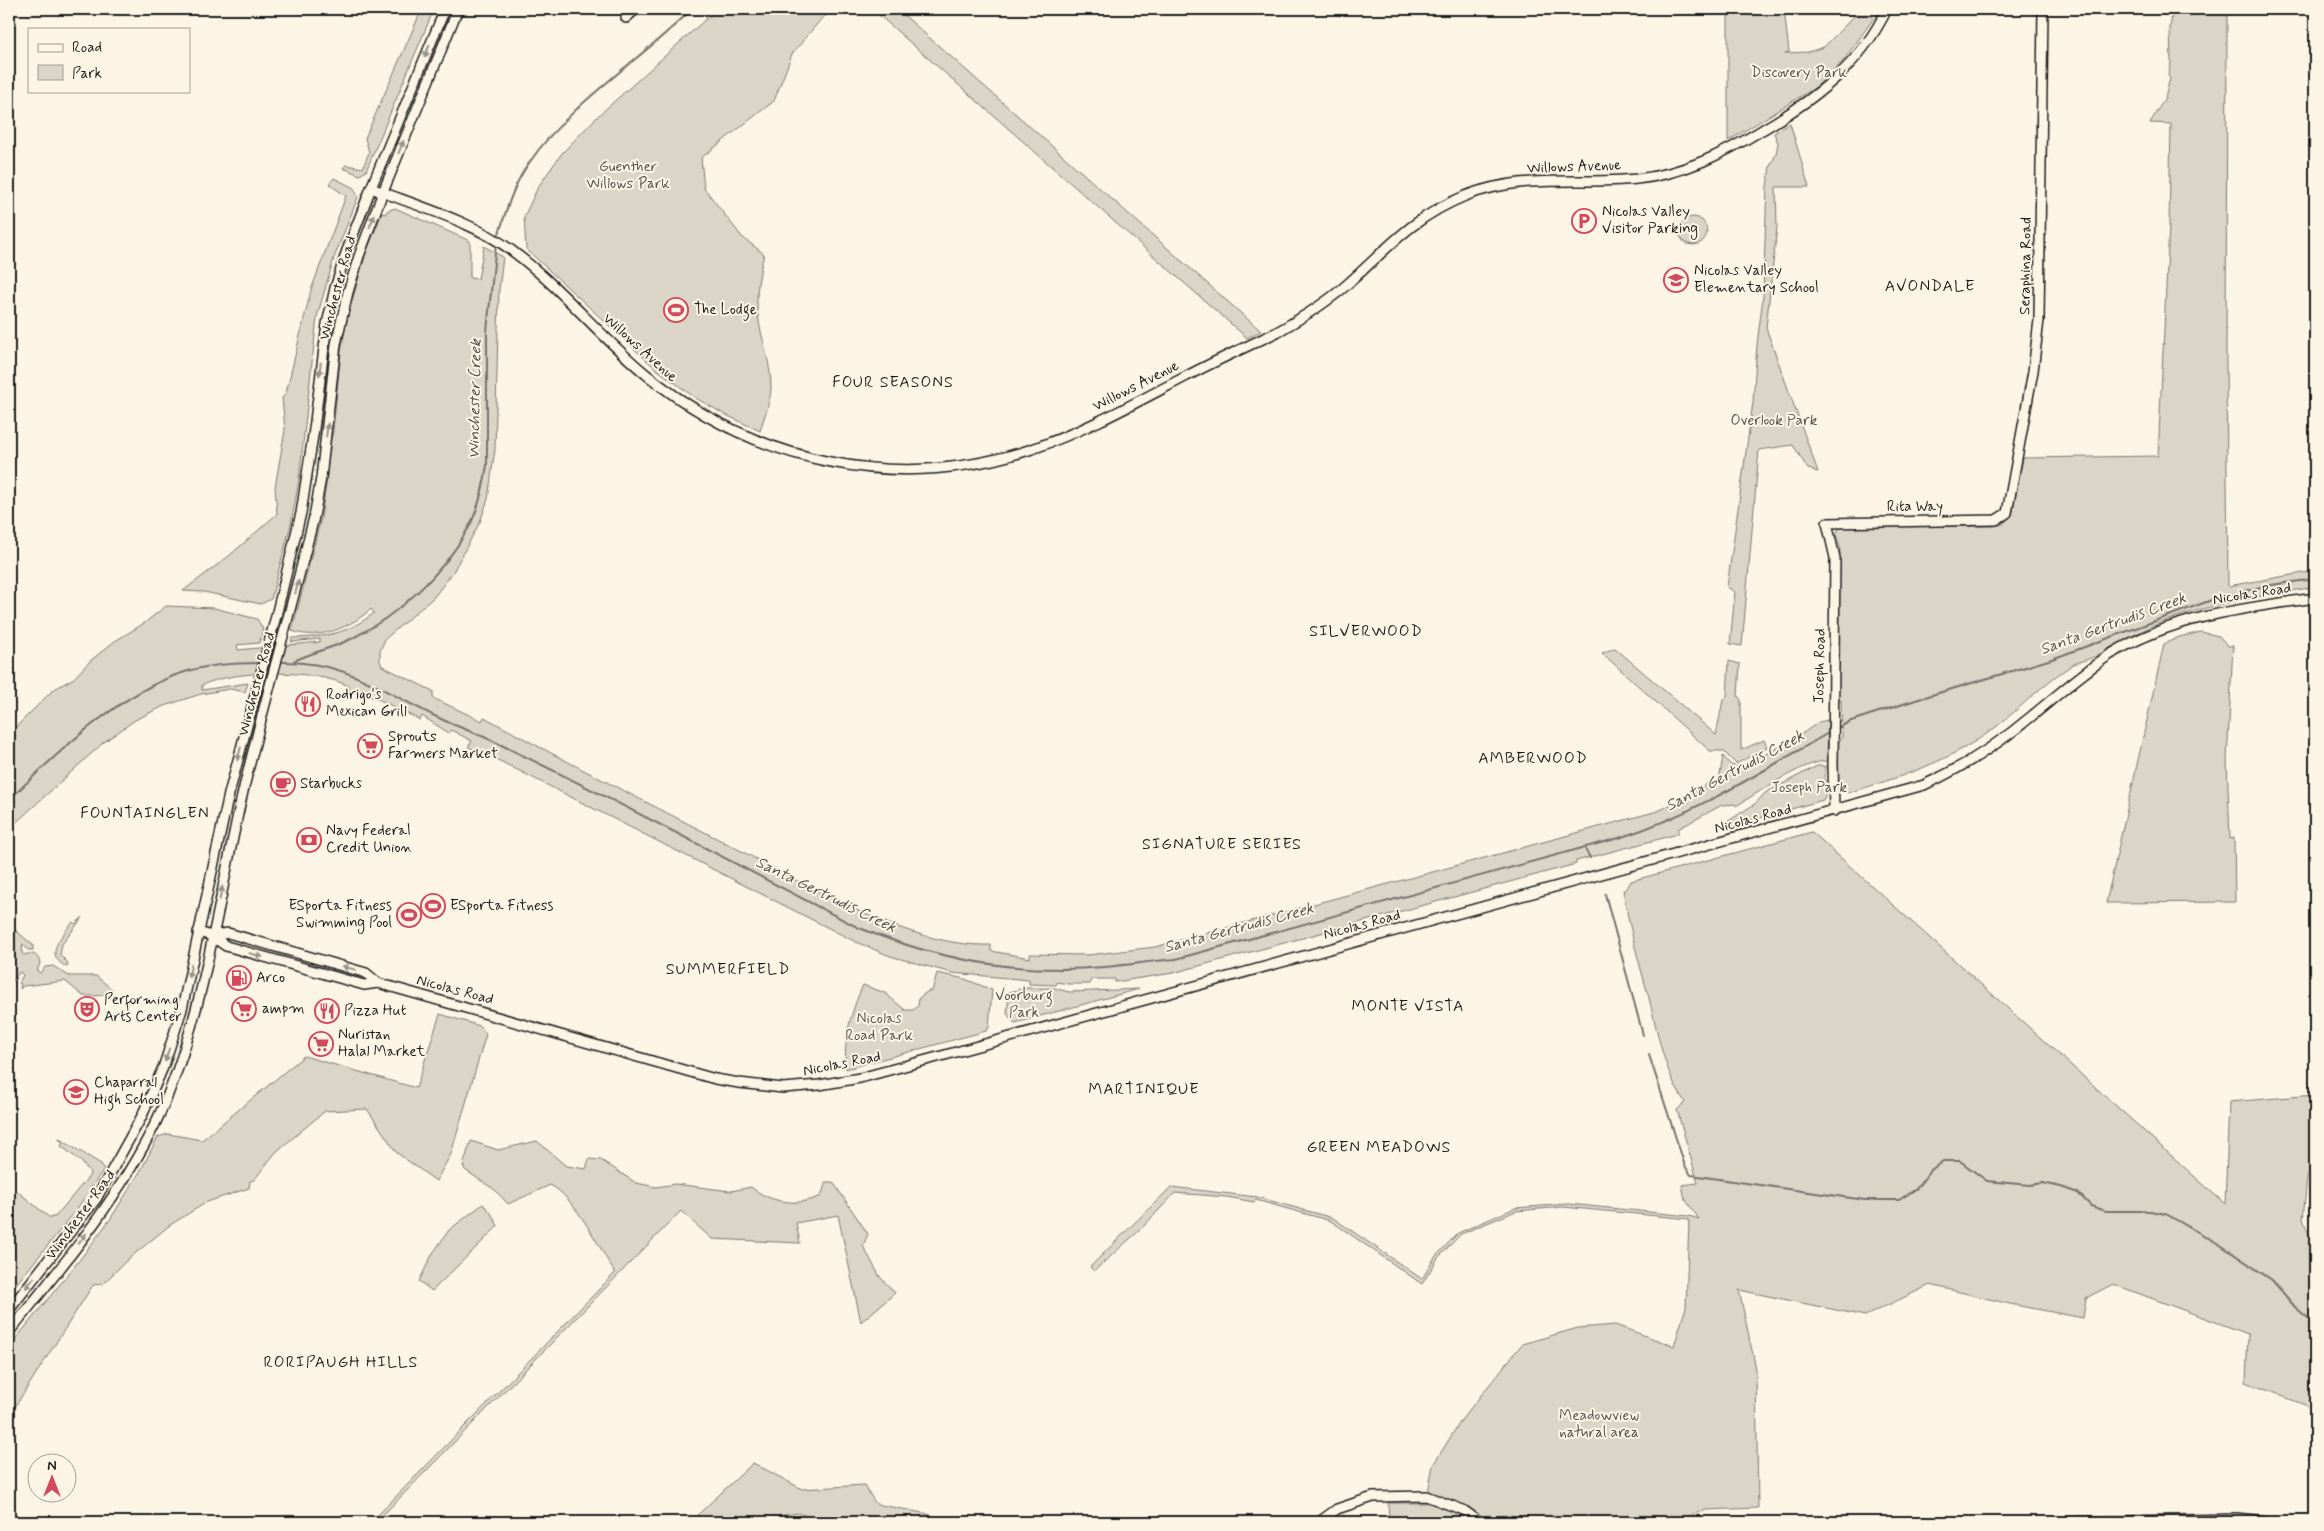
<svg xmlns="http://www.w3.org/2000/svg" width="2324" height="1531" viewBox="0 0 2324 1531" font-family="Mynerve,sans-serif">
	<rect width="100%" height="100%" fill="#fcf5e5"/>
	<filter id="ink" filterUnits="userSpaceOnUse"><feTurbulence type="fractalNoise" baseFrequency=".02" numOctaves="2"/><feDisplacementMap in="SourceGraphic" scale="10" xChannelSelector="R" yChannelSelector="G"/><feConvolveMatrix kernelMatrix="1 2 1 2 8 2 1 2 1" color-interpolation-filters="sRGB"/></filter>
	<g filter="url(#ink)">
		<g fill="#dbd5c8" stroke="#7c7872">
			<path d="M422,9H434L366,171L360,175L343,168L346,165L363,168L369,152L365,138Z"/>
			<path d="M717,9H836L822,18L792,54L774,101L701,158L704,188L742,237L764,254C759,275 755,294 758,315C761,339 771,362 771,387C771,401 764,417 760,431L722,413L694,397L655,368L526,249L524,217L538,187L562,153L598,116Z"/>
			<path d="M872,9H897L1261,331L1247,338Z"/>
			<path d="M1728,9H1784L1789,52L1785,53L1808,52L1824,47L1861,9L1874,18L1844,60L1816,87L1728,141Z"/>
			<path d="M2173,9H2227L2226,363L2228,586L2315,571V587C2260,596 2202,605 2150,627C2132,635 2117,645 2100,654C2090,660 2077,661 2069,667C2041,685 2019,710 1992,730C1948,762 1899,778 1847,793L1842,792L1837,787V745L1842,737L1841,700L1837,702L1840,547L1836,534L1840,527L1994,526L2003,524L2012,515L2023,458L2158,456L2169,225L2171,124L2150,123L2165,98L2170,78L2168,76L2171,62L2170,28Z"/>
			<path d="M1790,123L1809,187H1776L1777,227L1766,328L1818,472L1808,469L1793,445L1759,450L1742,646L1730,644L1735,592L1727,587L1753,402L1757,344L1763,297L1767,186L1770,166L1776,154L1778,143L1774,133Z"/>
			<path d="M334,178L354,188L358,197L334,258L317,317L299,480L291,524L271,599L261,604L204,592L183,591L229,556L277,514L275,487L285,430L282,398L286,393L311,290L346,196L329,184Z"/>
			<path d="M395,208L470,241V278L478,279L484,246L503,257L499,290L495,449L488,499L480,522L453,572L434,597L385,639L380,651V661L382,666L433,691V698L482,721L484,717C562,760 642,800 722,841C797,879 906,948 991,945V951L1030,958V954L1088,955L1155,947L1658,811L1694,793L1711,781H1719L1723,756L1731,765L1740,768L1796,738L1819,722L1828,720L1827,761C1804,761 1756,794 1736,806L1735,804L1722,805L1678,829V834L1576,861V864L1173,973L1115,982V979H1091L1090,984H1068L1057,982L1056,985L1029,984V980L952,973L890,956L856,942L488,755L468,747L472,741L451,730L449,733L422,716L420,720L378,699L349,690V686C314,669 238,669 202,685V690L248,683L245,692L230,689L201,694L164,706L135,720L104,742L9,829V734L53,690L74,678L90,661L115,641L143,624L166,606L214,608L257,619L263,629L259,643L237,645L238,650L320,642V639L291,642L292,638C326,637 347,634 374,613L371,609C351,627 319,641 292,631L321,518L327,479L321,478L333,431L341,351L348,315L366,253L382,213L385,214L387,211Z"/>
			<circle cx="1693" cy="231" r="14"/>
			<path d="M2201,632L2219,636L2228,646H2233L2227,760L2230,839L2234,838L2235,902L2106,903L2164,644L2179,637Z"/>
			<path d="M1615,648L1716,735L1723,700L1727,696L1729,661L1740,664L1738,696L1741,700V750L1764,740L1767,747L1736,764L1723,751H1710L1602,653Z"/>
			<path d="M1817,766H1825V796L1823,800L1724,828V824L1756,803L1765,793Z"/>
			<path d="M1812,832L2225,1204L2229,1102L2315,1095V1158L2307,1178L2303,1219L2315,1251V1409L2246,1382L2248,1334L2113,1284L2086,1298L2083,1318L2010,1304L1930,1285L1865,1316L1739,1290L1756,1369L1758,1508L1704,1510L1676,1522H1389L1388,1503H1426L1433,1465L1462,1419L1522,1344L1578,1328L1615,1325L1674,1346L1686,1307L1689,1219L1563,1207L1516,1211L1461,1234L1438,1258L1422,1284L1331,1221L1256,1200L1254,1202L1227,1197L1175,1193L1140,1230L1094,1271L1090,1267L1171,1187L1257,1197L1333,1218L1422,1279L1435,1257L1458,1233L1515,1208L1569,1204L1689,1216L1699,1219L1685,1199L1682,1185L1698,1183L1677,1110L1685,1102C1664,1072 1658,1034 1649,998C1639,963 1629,927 1623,890H1626L1631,881Z"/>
			<path d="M83,917L62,944L60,955L68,963L67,967C42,955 62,936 73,922L75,924Z"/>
			<path d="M9,925L33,945V950H28L23,944L22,953L24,955C32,952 38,954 40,963L37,971L40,973L45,967L53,966L69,976H96L113,990C104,997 93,996 83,996L65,981L23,986L20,989L21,984L19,983L23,975L20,972L9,985Z"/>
			<path d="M937,973L965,979L992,990L989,1028L986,1031L846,1069C843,1039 851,1012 863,985L885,993L905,1010H913L918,1006L919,998L928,991H932Z"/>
			<path d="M1026,988H1054L1069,992L1139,989L1015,1023L1007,1014L1009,992Z"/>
			<path d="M440,1014L480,1026L486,1034L451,1154L436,1181L397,1153L367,1109L325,1111L276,1152L254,1180L250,1181L249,1188L207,1202L170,1225L127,1260L103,1284L93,1285L9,1416V1347L78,1262L111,1218L141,1170L158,1137L168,1134L202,1140L304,1056L416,1088Z"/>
			<path d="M58,1138L101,1164L104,1169L74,1213L9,1293V1188L12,1187L14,1191H17L50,1218L56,1216L90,1175L89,1170L83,1165V1163L61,1146L63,1143Z"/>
			<path d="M471,1141L498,1150L537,1141L566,1166L586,1169L589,1159L601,1160L636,1183L656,1187L675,1184L731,1191L751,1187C771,1203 798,1207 821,1196L826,1182H833L868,1234L863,1246L880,1277L895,1293L861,1322L838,1215L796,1223L800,1243L712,1239L681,1211L381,1517L385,1522H371L615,1273C601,1250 574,1196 550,1185L508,1204L495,1190L465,1170L463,1165Z"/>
			<path d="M483,1204L491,1213L498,1226L432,1291L419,1281L433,1253L449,1230Z"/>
			<path d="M753,1463L802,1489L864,1485L876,1504L928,1514L945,1522H828L797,1513L743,1522H690Z"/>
		</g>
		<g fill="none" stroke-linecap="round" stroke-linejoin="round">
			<g stroke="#75726c" stroke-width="2">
				<path d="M498,237C506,211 513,185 529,163C569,104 642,59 692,9"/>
				<path d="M294,661C313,652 333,648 351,639C399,615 443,574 469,527C479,508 484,485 487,465V331L496,243"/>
				<path d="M280,662C346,660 384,693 441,719C458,727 476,733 493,741C616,800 736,864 857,927C935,959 1019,975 1104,967C1128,965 1152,961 1176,959L1619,838C1695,814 1761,772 1830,732"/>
				<path d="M1836,729L1851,721L1925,697L2052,659L2209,601L2264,586L2315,579"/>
				<path d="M9,800C57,753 122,690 188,671C212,664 235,663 260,663"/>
				<path d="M1584,847L1590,858"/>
				<path d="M1605,894L1643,1035"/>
				<path d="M1649,1055L1685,1166L1691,1175L1865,1200H1899L1916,1189L1931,1170L1943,1161H1960L1987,1181L2030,1185L2043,1183L2061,1187L2078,1193L2091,1206L2106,1211H2150L2166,1214L2219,1244L2272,1280L2295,1307L2315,1324"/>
			</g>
			<defs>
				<g id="secondary">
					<path d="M626,18L636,9"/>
					<path d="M371,188C415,205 474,222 511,250C561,287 599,336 647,375C756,463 897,494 1032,449C1085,431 1135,403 1185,377C1215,361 1246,347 1277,332C1300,319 1322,306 1343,288C1386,251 1409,219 1465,196C1523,173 1577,185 1637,179C1683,174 1723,154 1762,130C1815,99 1860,66 1887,9"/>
					<path d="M1834,811L1833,764L1835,558L1827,523L1996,520L2007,513L2033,371L2039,320L2043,9"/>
					<path d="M198,932L212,936L226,946L364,985L378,983L715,1079L739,1083L783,1088L819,1085L860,1078L945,1055L1924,785C1964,767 2000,743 2033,715C2059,694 2083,672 2111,654C2174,616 2244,608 2315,598"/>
					<path d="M212,936L228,933L366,973L378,983"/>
					<path d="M1319,1522L1337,1509L1373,1497L1426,1496L1463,1510L1480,1522"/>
					<path d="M2070,1522L2237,1519L2266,1522"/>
				</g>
				<g id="primary">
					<path d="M9,1310L96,1199L142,1116L164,1065L182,1009L229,794L276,616L301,513L314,429L327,324L335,288L346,253L371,188L445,9"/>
					<path d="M9,1332C63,1265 118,1200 156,1122C204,1020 217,905 242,796C264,703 291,610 314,517L321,478L336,344L348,292L359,256L383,192L458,9"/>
				</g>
			</defs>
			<use href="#secondary" stroke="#1c1c1c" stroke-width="12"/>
			<use href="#primary" stroke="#1c1c1c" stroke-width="12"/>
			<use href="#secondary" stroke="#fcf5e5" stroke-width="9"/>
			<use href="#primary" stroke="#fcf5e5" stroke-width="9"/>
		</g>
		<defs><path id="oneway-solid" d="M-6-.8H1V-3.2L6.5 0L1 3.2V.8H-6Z" transform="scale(1.25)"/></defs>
		<g fill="#97938b">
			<use href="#oneway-solid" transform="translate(427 51) rotate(112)"/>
			<use href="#oneway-solid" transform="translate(401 147) rotate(-68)"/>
			<use href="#oneway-solid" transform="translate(372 221) rotate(-69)"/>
			<use href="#oneway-solid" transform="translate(320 369) rotate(97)"/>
			<use href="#oneway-solid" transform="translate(327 430) rotate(-83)"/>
			<use href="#oneway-solid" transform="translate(297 587) rotate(-76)"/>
			<use href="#oneway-solid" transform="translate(239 754) rotate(105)"/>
			<use href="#oneway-solid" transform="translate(221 893) rotate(-78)"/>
			<use href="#oneway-solid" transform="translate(256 955) rotate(16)"/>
			<use href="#oneway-solid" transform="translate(349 968) rotate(-164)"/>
			<use href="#oneway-solid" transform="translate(190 971) rotate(102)"/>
			<use href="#oneway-solid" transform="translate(167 1055) rotate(108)"/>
			<use href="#oneway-solid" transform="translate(82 1239) rotate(-53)"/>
			<use href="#oneway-solid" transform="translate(30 1283) rotate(129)"/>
		</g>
	</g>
	<defs>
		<symbol id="parking-ring" viewBox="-11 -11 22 22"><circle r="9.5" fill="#fcf5e5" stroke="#d1495b" stroke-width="1.5"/><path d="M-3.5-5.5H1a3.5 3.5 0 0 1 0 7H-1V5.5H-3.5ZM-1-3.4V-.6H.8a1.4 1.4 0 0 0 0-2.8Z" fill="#d1495b"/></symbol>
		<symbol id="school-ring" viewBox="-11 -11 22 22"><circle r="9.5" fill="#fcf5e5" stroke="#d1495b" stroke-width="1.5"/><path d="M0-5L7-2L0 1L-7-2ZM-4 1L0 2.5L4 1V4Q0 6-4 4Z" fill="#d1495b"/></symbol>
		<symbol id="stadium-ring" viewBox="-11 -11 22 22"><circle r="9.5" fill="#fcf5e5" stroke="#d1495b" stroke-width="1.5"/><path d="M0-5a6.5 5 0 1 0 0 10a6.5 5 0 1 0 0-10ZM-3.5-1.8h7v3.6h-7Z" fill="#d1495b"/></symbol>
		<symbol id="restaurant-ring" viewBox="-11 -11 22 22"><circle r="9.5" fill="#fcf5e5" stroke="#d1495b" stroke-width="1.5"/><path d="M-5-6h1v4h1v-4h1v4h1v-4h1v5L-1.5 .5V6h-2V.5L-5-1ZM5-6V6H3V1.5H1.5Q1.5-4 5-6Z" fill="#d1495b"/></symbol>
		<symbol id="supermarket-ring" viewBox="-11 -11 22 22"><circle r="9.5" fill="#fcf5e5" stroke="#d1495b" stroke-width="1.5"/><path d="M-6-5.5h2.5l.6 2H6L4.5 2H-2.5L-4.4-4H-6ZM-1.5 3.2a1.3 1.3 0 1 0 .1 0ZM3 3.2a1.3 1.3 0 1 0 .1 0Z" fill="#d1495b"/></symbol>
		<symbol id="cafe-ring" viewBox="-11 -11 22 22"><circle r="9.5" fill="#fcf5e5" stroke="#d1495b" stroke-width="1.5"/><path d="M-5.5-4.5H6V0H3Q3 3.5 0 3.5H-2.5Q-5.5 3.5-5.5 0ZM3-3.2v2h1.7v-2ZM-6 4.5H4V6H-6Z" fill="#d1495b"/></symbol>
		<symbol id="bank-ring" viewBox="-11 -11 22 22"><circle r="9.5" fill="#fcf5e5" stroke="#d1495b" stroke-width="1.5"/><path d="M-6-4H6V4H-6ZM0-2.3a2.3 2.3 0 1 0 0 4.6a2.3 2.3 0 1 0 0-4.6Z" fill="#d1495b"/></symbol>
		<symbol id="fuel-ring" viewBox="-11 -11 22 22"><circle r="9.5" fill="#fcf5e5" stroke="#d1495b" stroke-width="1.5"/><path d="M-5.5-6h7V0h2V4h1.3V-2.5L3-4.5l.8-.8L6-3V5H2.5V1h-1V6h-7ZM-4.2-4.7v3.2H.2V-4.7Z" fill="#d1495b"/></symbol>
		<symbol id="theatre-ring" viewBox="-11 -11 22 22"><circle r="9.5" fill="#fcf5e5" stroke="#d1495b" stroke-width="1.5"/><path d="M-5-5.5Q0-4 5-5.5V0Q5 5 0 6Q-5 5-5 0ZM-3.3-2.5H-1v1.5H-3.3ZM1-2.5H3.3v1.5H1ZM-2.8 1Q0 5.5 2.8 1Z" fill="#d1495b"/></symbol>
	</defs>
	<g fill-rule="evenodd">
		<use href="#parking-ring" x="1570" y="207" width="28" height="28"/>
		<use href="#school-ring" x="1662" y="266" width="28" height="28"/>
		<use href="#stadium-ring" x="662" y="296" width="28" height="28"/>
		<use href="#restaurant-ring" x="294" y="690" width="28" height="28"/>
		<use href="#supermarket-ring" x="356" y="732" width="28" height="28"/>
		<use href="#cafe-ring" x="269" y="770" width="28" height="28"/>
		<use href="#bank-ring" x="295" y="826" width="28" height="28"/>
		<use href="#stadium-ring" x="419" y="892" width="28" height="28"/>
		<use href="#stadium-ring" x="395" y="901" width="28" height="28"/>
		<use href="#fuel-ring" x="225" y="964" width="28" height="28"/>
		<use href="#theatre-ring" x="73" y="995" width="28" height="28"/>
		<use href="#supermarket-ring" x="230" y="995" width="28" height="28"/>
		<use href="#restaurant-ring" x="313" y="997" width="28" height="28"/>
		<use href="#supermarket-ring" x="307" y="1030" width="28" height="28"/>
		<use href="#school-ring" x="62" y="1078" width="28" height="28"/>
	</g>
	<g text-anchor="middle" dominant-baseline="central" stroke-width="4" stroke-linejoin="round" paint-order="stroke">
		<g font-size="15" fill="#555450" stroke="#fcf5e5">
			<text x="1799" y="73">Discovery Park</text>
			<text x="628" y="167">Guenther<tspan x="628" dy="17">Willows Park</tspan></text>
			<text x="1774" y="421">Overlook Park</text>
			<text x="1809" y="788">Joseph Park</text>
			<text x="1024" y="996">Voorburg<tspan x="1024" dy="17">Park</tspan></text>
			<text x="879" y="1019">Nicolas<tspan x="879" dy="17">Road Park</tspan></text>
			<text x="1599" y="1416">Meadowview<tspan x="1599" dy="17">natural area</tspan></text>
		</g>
		<g font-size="15" fill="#1c1c1c" stroke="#fcf5e5">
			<text transform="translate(1574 167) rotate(-2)">Willows Avenue</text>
			<text transform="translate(2026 266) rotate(-89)">Seraphina Road</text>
			<text transform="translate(338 288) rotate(-75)">Winchester Road</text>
			<text transform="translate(640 348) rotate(42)">Willows Avenue</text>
			<text transform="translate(1136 386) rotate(-27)">Willows Avenue</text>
			<text x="1915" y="507">Rita Way</text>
			<text transform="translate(2252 594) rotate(-9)">Nicolas Road</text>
			<text transform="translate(1820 666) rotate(-89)">Joseph Road</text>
			<text transform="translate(257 684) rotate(-75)">Winchester Road</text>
			<text transform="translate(1753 819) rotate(-15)">Nicolas Road</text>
			<text transform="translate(1362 925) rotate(-15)">Nicolas Road</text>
			<text transform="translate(455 990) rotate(15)">Nicolas Road</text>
			<text transform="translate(842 1064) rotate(-11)">Nicolas Road</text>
			<text transform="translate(81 1215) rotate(-54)">Winchester Road</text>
		</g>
		<g font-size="15" fill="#1c1c1c" stroke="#fcf5e5" text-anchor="start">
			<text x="1602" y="212">Nicolas Valley<tspan x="1602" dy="17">Visitor Parking</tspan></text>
			<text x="1694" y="271">Nicolas Valley<tspan x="1694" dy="17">Elementary School</tspan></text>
			<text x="694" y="310">The Lodge</text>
			<text x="326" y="695">Rodrigo's<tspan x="326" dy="17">Mexican Grill</tspan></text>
			<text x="388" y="737">Sprouts<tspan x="388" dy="17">Farmers Market</tspan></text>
			<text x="300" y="784">Starbucks</text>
			<text x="326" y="831">Navy Federal<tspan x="326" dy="17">Credit Union</tspan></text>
			<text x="392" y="906" text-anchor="end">ESporta Fitness<tspan x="392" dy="17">Swimming Pool</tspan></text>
			<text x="450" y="906">ESporta Fitness</text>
			<text x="256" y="978">Arco</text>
			<text x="104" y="1000">Performing<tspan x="104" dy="17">Arts Center</tspan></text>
			<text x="262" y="1009">ampm</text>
			<text x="344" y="1011">Pizza Hut</text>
			<text x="338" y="1035">Nuristan<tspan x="338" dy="17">Halal Market</tspan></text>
			<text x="94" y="1083">Chaparral<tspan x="94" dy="17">High School</tspan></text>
		</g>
		<g font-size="16" letter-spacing="1" fill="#1c1c1c" stroke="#fcf5e5">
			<text x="1930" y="286">AVONDALE</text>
			<text x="893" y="382">FOUR SEASONS</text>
			<text x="1366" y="631">SILVERWOOD</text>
			<text x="1533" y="758">AMBERWOOD</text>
			<text x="145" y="813">FOUNTAINGLEN</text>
			<text x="1222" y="844">SIGNATURE SERIES</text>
			<text x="728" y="969">SUMMERFIELD</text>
			<text x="1408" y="1006">MONTE VISTA</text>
			<text x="1144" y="1089">MARTINIQUE</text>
			<text x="1379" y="1147">GREEN MEADOWS</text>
			<text x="341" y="1362">RORIPAUGH HILLS</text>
		</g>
		<g font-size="16" font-style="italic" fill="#575551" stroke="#fcf5e5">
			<text transform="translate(475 399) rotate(-89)">Winchester Creek</text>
			<text transform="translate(2113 624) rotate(-20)">Santa Gertrudis Creek</text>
			<text transform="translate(1735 771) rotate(-28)">Santa Gertrudis Creek</text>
			<text transform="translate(826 895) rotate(26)">Santa Gertrudis Creek</text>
			<text transform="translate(1239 928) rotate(-15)">Santa Gertrudis Creek</text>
		</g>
	</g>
	<rect width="2324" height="1531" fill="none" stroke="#fcf5e5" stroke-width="30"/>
	<rect x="15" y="15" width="2294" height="1501" fill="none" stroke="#1c1c1c" stroke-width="2" filter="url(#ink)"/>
	<rect x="28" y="28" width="162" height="65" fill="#fcf5e5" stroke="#a29e95"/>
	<rect x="38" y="44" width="25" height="8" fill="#fcf5e5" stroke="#a29e95"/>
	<text x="72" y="52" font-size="15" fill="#1c1c1c">Road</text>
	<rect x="38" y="65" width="25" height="15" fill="#dbd5c8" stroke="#a29e95"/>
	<text x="72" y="78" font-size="15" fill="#1c1c1c">Park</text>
	<g transform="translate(52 1478)"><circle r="24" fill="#fcf5e5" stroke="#a29e95"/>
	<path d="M0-4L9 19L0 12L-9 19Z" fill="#d1495b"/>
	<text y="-8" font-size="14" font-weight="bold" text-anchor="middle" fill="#1c1c1c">N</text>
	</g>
</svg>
